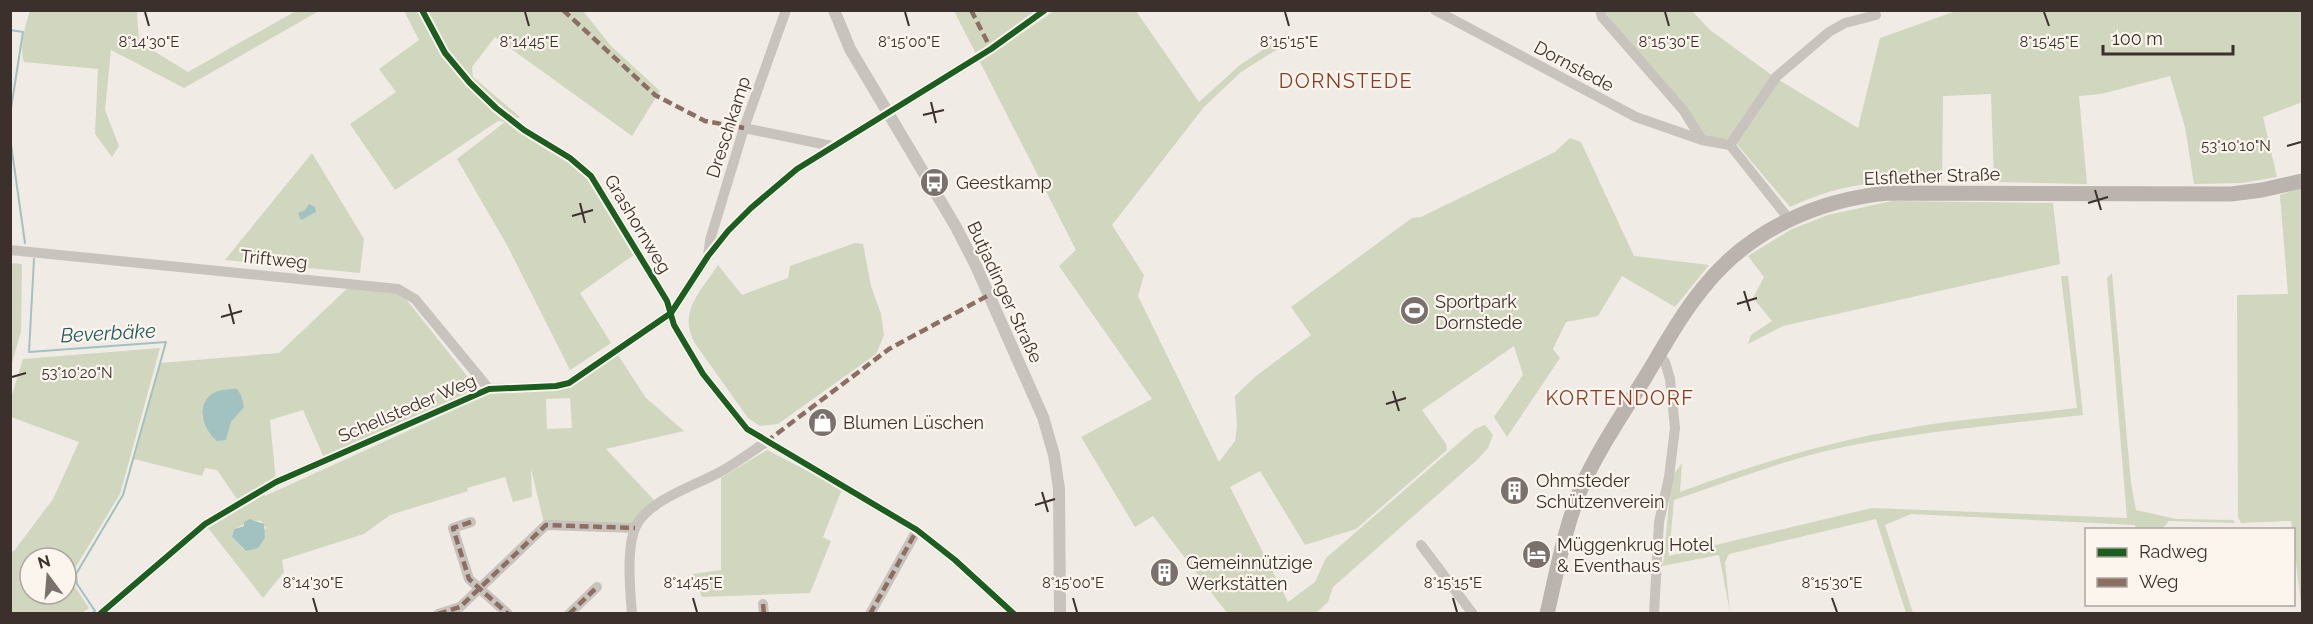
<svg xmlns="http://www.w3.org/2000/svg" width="2313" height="624" viewBox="0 0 2313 624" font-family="Raleway,sans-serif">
	<rect width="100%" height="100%" fill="#f0ebe5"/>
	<g fill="#d1d6bf" fill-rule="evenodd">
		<path d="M30,10L137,11L139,42L188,72L296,11H319L184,88L111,50L105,110L119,146L112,157L95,134L98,69L24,62C19,45 25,28 30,10Z"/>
		<path d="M404,11H583L611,46L660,91L632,136L495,37L472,67L473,77L520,117L507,122L577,167L595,187L635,254L580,293L611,343L570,370L507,245L457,159L505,122L498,121L395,190L350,124L396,92L379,69L419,40Z"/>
		<path d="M954,11H1035L976,54Z"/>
		<path d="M1054,11H1136L1199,102L1240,65L1288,33L1292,40L1241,72L1204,107L1112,225L1144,275L1138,296L1219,462L1235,441L1237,426L1235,396L1256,376L1311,335L1291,307L1412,218L1421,217L1555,152L1570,138L1581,142L1634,256L1709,265L1675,307L1622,276L1598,316L1566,322L1553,349L1560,358L1507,437L1494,417L1523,375L1514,346L1422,410L1446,444L1447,450L1356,529L1305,545L1260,471L1230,487L1288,602L1315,582L1326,558L1475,429L1485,425L1493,435L1488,448L1478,459L1333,587L1328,602L1316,613H1227L1153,516L1135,527L1081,437L1152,399L1059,266L1076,250L980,62Z"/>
		<path d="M1604,11H1692L1710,30L1773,76L1730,141L1704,137Z"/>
		<path d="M1956,11H2302V102L2263,117L2277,177L2242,183L2194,184L2185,127L2170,76L2101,94L2079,96L2087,184L1994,182L1991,94L1943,96L1942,182C1881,181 1846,181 1790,207L1736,143L1779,80L1858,128L1880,38Z"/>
		<path d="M312,153L364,239L360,273L225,260Z"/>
		<path d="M2302,188V613L2291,521L2241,523L2238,517L2237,295L2288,294L2280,195Z"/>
		<path d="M1892,201L2053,203L2060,264L1783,326L1748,344L1751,335L1772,321L1753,298L1764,277L1748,256L1792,229L1828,215Z"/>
		<path d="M855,243L863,244L871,286L881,314L884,335L876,354L778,424L760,426L748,418L694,342C678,311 702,290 718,265L742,295L788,278L790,266Z"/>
		<path d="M11,263L22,264L21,331L11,367Z"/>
		<path d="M2112,273L2131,483L2136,510L2176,519L2233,520L2235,523L2169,521L2162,529L2136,530L2135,525L1911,514L1885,525L1913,613H1906L1876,519L1729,554L1725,562L1730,612L1719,555L1662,566L1664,559L1671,478L1682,463L1680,492C1754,464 1831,441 1909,428C1964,418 2021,415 2077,408L2061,276H2068L2083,415C2005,424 1926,431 1848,446C1789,458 1731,481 1674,500L1669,556L1872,508L2127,518L2107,278Z"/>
		<path d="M352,284L398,289L479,391L325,460L303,410L270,420L276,482L264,489L265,496L491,393L570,388L618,355L646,398L684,431L606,449L654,500L632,525L544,523L531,469L532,497L513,502L505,477L467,488L468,491L390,515L364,534L282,560L284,572L263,598L205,524L239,502L217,470L205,468L202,476L134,459L160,363L279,353ZM570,398L572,428L547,429L546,399ZM206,401L237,413L231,422L226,440L202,417ZM253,520L261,521L266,528L244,550L232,537L234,529Z"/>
		<path d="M160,348L120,494L69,578L89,608L82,613H11V551H14L53,499L79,442L11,417V398L23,359ZM30,558H66V594H30Z"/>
		<path d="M767,450L842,489L823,537L831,541L810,593L702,597L692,574L721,570V478Z"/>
	</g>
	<g fill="#a1c2c1">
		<path d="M309,204L315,207L316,212L301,220L298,213L305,210Z"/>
		<path d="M237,389L241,395L244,407L231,422L226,440L217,441C200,427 194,396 222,390C226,389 232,389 237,389Z"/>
		<path d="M250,519L264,524L265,538L258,548L246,551L232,537L234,529L244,526V522Z"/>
	</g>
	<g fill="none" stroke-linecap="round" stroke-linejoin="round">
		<g stroke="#a1c2c1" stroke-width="2">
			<path d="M10,30L23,32L10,115"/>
			<path d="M10,137L25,243"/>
			<path d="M34,259L29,352L166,342L123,495L76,574L77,584L95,611L91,614"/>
		</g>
		<g stroke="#c9c3be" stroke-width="10">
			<path d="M422,10L445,53L470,83L496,108L524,130L570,158L591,176L667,301L674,325L703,374L747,429L917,530L955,560L1014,614"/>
			<path d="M1435,10L1636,117L1702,140"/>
			<path d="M1600,10L1602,17L1684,111L1702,140L1730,145L1789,219"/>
			<path d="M744,128L832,146"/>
			<path d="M1730,145L1776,77L1829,32L1845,23L1876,15"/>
			<path d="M10,250L398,289L415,299L489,389"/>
			<path d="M708,256L710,240L744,128L786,10"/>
			<path d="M471,522L453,528L469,579L508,614"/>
			<path d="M1421,545L1473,614"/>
			<path d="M763,604L764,614"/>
			<path d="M100,614L205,524L276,482L489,389L556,386L569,383L671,313L708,256L728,231L751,208L797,169L991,49L1045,10"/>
			<path d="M438,614L460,607L546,525L635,528"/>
			<path d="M569,614L597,587"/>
			<path d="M632,614C630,590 626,547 636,526C649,500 694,486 720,472C736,463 751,452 766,442"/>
			<path d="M870,614L917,530"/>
			<path d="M1654,614L1659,522L1669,477L1675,428L1670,379L1665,362L1658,355"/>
		</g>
		<path stroke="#c9c3be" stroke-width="12" d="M834,10L850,49L956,227L976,266L1043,417L1054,455L1059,489L1060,614"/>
		<path stroke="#bab3ae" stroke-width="15" d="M1547,614C1557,571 1565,526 1582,486C1599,448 1624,412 1646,376C1664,346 1681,315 1703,288C1748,231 1816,200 1888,193L2231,194L2262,190L2302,181"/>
		<g stroke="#8d6e63" stroke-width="4.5" stroke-dasharray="9 4.5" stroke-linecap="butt">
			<path d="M563,10L655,95L705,121L744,128"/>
			<path d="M971,10L991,49"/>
			<path d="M766,442L889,349L989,295"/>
			<path d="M471,522L453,528L469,579L508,614"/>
			<path d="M763,604L764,614"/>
			<path d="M438,614L460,607L546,525L635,528"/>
			<path d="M569,614L597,587"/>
			<path d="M870,614L917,530"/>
		</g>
		<defs>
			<g id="cycleway">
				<path d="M422,10L445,53L470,83L496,108L524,130L570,158L591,176L667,301L674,325L703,374L747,429L917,530L955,560L1014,614"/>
				<path d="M100,614L205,524L276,482L489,389L556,386L569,383L671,313L708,256L728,231L751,208L797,169L991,49L1045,10"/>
			</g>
		</defs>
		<use href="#cycleway" stroke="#fbf5ee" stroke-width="10"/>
		<use href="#cycleway" stroke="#1b5e20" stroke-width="6"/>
	</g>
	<path fill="none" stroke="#3b302b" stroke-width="2" d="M145,12L149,26M525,12L529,26M905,12L909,26M1285,12L1289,26M1665,12L1669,26M2044,12L2049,26M931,102L936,123M923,115L944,110M2287,146L2301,142M2095,190L2101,210M580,203L585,223M2088,203L2108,197M572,216L593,210M1744,291L1750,311M229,304L234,324M1737,304L1757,298M221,317L242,311M12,377L26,373M1393,391L1399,411M1386,404L1406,398M1042,492L1048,512M1035,505L1055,499M313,598L317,612M693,598L697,612M1073,598L1077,612M1453,598L1457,612M1832,598L1837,612"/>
	<defs>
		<symbol id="bus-disc" viewBox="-11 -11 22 22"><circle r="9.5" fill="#7a716c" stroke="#fbf5ee"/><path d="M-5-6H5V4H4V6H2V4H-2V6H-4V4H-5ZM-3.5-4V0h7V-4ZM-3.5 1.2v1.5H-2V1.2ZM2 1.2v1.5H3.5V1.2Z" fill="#fff"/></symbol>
		<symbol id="stadium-disc" viewBox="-11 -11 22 22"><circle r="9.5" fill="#7a716c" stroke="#fbf5ee"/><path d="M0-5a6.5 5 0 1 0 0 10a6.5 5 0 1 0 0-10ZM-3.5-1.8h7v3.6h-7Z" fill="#fff"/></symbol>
		<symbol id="shop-disc" viewBox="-11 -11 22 22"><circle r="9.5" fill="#7a716c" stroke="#fbf5ee"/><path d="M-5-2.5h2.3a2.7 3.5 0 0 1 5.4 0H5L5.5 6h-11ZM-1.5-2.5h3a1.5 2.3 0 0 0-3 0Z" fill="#fff"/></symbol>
		<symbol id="building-disc" viewBox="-11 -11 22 22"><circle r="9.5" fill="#7a716c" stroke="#fbf5ee"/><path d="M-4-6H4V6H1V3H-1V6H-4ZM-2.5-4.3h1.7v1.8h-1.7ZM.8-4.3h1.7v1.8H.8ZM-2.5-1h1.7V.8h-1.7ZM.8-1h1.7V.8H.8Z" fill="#fff"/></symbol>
		<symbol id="hotel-disc" viewBox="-11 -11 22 22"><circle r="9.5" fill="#7a716c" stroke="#fbf5ee"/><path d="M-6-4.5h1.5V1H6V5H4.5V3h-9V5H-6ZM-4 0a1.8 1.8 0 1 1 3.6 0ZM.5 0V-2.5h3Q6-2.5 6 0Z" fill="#fff"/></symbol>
	</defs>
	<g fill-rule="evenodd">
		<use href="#bus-disc" x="918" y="166" width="33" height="33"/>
		<use href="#stadium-disc" x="1398" y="294" width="33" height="33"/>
		<use href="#shop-disc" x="806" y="406" width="33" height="33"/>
		<use href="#building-disc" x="1498" y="474" width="33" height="33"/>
		<use href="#hotel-disc" x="1520" y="538" width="33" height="33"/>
		<use href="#building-disc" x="1148" y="556" width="33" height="33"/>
	</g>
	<g text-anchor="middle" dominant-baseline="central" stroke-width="4.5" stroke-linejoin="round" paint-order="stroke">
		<g font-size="18" fill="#3b302b" stroke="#fbf5ee">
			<text transform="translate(1574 66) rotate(28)">Dornstede</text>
			<text transform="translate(728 127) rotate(-72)">Dreschkamp</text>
			<text transform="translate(1932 176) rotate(-2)">Elsflether Straße</text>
			<text transform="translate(638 224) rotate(59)">Grashornweg</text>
			<text transform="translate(274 259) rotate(6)">Triftweg</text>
			<text transform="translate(1005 292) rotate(65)">Butjadinger Straße</text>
			<text transform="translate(407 408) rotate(-23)">Schellsteder Weg</text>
		</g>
		<g font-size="18" fill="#3b302b" stroke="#fbf5ee" text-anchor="start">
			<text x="956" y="182">Geestkamp</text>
			<text x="1435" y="301">Sportpark<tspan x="1435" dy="21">Dornstede</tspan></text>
			<text x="843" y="422">Blumen Lüschen</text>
			<text x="1536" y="480">Ohmsteder<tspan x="1536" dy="21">Schützenverein</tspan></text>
			<text x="1557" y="544">Müggenkrug Hotel<tspan x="1557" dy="21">&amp; Eventhaus</tspan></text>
			<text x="1186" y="562">Gemeinnützige<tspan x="1186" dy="21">Werkstätten</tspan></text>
		</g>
		<g font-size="20" letter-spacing="1.5" fill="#8c3b22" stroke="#fbf5ee">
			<text x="1346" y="81">DORNSTEDE</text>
			<text x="1620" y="398">KORTENDORF</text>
		</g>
		<g font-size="20" font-style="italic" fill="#1f5a5e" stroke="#fbf5ee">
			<text transform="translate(108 333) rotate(-3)">Beverbäke</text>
		</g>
	</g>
	<g font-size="15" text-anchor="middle" fill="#3b302b" stroke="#fbf5ee" stroke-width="4.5" stroke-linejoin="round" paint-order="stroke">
		<text x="149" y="47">8°14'30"E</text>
		<text x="529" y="47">8°14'45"E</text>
		<text x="909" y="47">8°15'00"E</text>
		<text x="1289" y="47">8°15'15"E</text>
		<text x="1669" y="47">8°15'30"E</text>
		<text x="2049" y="47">8°15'45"E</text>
		<text x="2236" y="151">53°10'10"N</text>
		<text x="77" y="378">53°10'20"N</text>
		<text x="313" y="588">8°14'30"E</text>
		<text x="693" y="588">8°14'45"E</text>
		<text x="1073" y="588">8°15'00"E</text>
		<text x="1453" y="588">8°15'15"E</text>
		<text x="1832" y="588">8°15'30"E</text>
	</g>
	<rect width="2313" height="624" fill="none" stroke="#3b302b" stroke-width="24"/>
	<rect x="2085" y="528" width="210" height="78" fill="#fbf5ee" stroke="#aea6a0" stroke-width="1.5"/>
	<rect x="2097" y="548" width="30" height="9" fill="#1b5e20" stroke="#aea6a0" stroke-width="1.5"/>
	<text x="2139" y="558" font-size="18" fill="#3b302b">Radweg</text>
	<rect x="2097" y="578" width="30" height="9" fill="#8d6e63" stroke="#aea6a0" stroke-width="1.5"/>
	<text x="2139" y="588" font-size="18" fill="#3b302b">Weg</text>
	<g transform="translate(48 576) rotate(344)"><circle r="28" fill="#fbf5ee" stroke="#aea6a0" stroke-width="1.5"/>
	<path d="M0-4.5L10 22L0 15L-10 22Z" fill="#7a716c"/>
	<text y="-9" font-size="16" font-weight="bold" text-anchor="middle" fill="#3b302b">N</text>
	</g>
	<path d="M2103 45v9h130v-9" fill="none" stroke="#3b302b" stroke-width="3"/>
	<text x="2112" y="45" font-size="18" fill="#3b302b" stroke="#fbf5ee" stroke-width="4.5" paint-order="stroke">100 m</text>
</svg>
